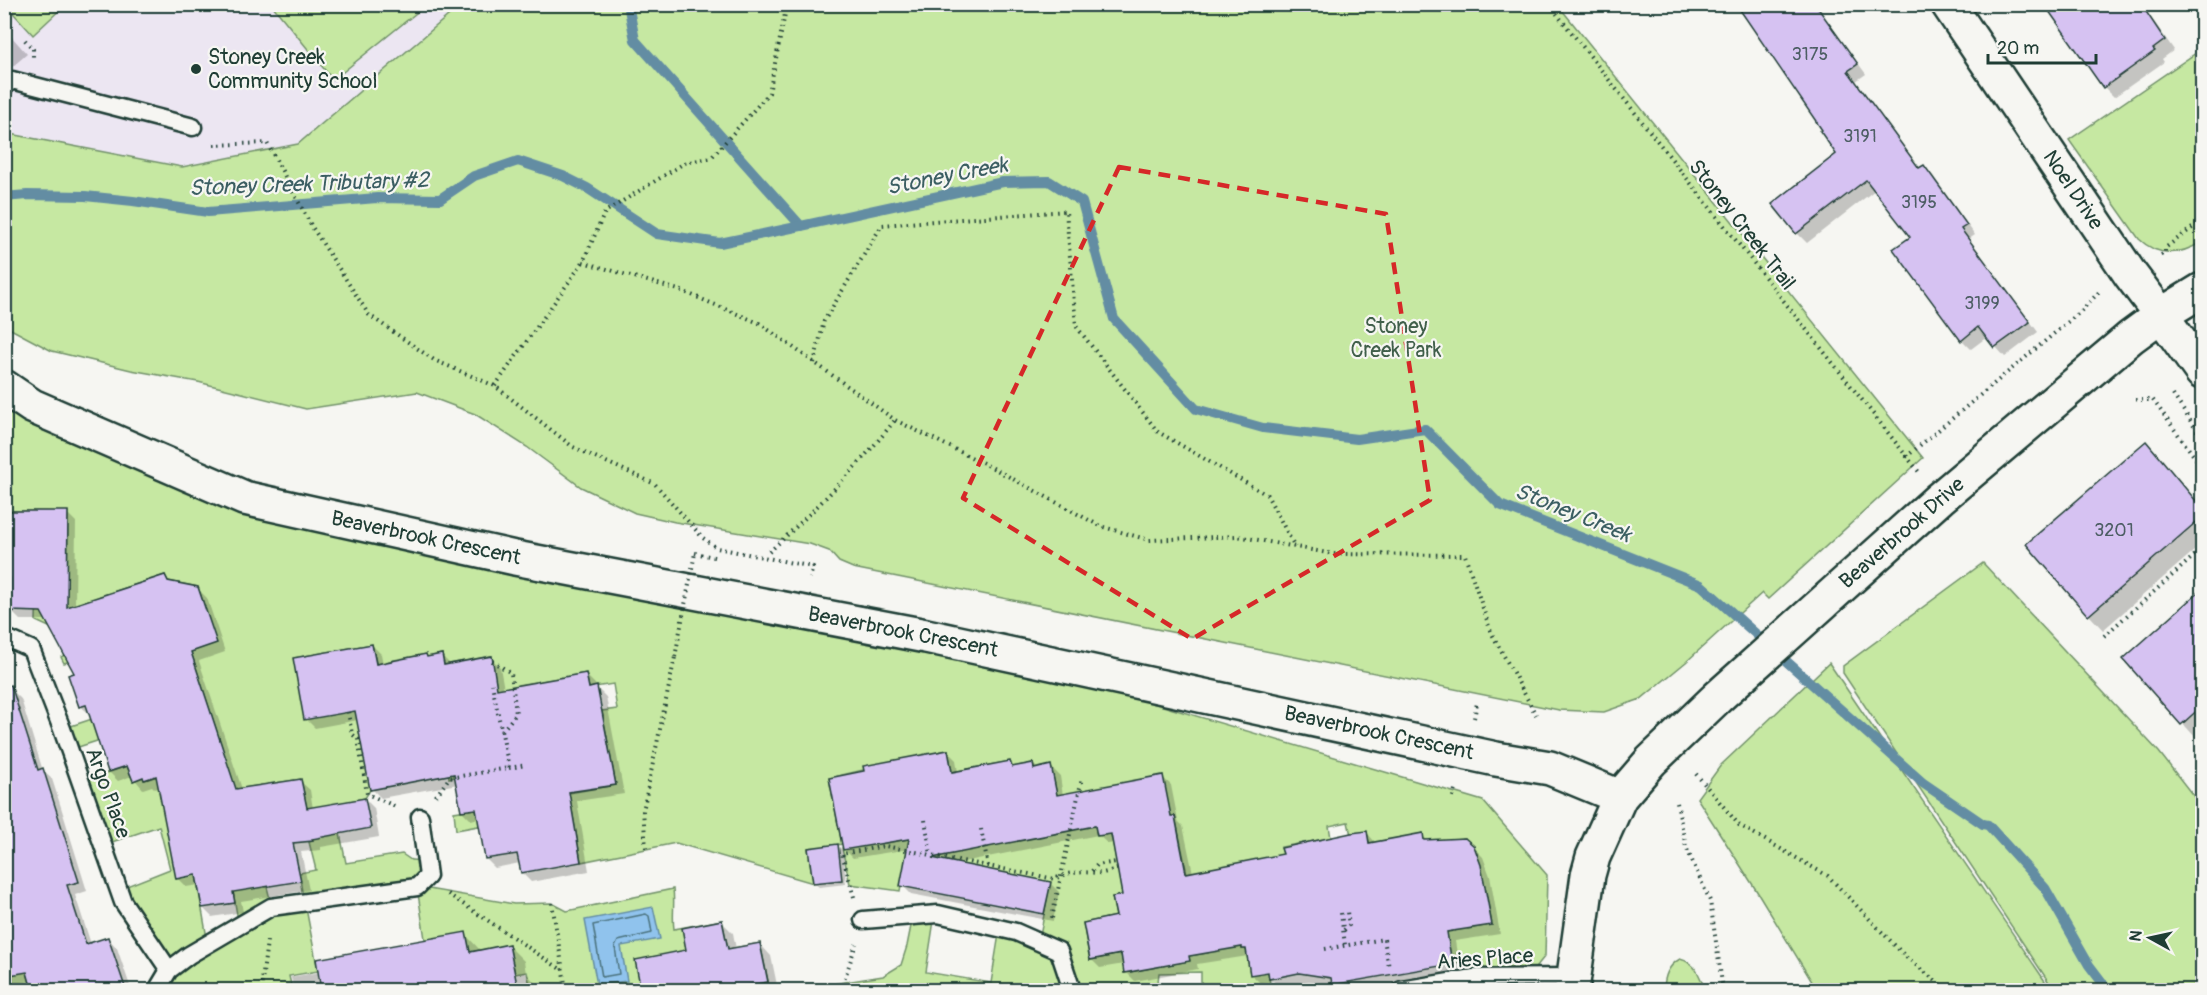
<svg xmlns="http://www.w3.org/2000/svg" width="2207" height="995" viewBox="0 0 2207 995" font-family="Pangolin,sans-serif">
	<rect width="100%" height="100%" fill="#f6f6f2"/>
	<filter id="ink" filterUnits="userSpaceOnUse"><feTurbulence type="fractalNoise" baseFrequency=".0167" numOctaves="2"/><feDisplacementMap in="SourceGraphic" scale="12" xChannelSelector="R" yChannelSelector="G"/><feConvolveMatrix kernelMatrix="1 2 1 2 8 2 1 2 1" color-interpolation-filters="sRGB"/></filter>
	<g filter="url(#ink)">
		<path fill="#ece6f2" d="M4,5H462L298,144L182,167L5,133Z"/>
		<g fill="#c6e8a2" stroke="#72926b" stroke-width="1.5" fill-rule="evenodd">
			<path d="M5,4H65V5L33,35Z"/>
			<path d="M462,4L1558,5L1923,458L1768,599L1762,593L1686,662L1641,699L1604,712L1559,710L853,568L839,562L829,551L810,544L675,522L635,513L581,487L527,447L475,414L417,392L306,409L198,382L131,370L52,351L5,326V133L182,167L298,144Z"/>
			<path d="M272,5H426L333,80Z"/>
			<path d="M2202,49V242C2180,255 2159,258 2139,239L2069,140Z"/>
			<path d="M5,387L244,498L926,636L1483,801L1547,875L1545,956L1527,978L1536,990H1476L1470,960L1452,964L1446,929L1466,925L1468,929L1492,925L1485,886L1465,838L1370,846L1367,832L1351,835L1348,822L1329,826L1331,838L1281,847L1283,854L1231,889L1242,949H1246L1250,974L1268,972L1271,990H1201V972L1159,973L1157,990H795L883,976L901,965L907,946L913,916L935,914L926,972L991,983L1000,928L1039,942L1050,882L907,853L900,891L850,884L842,848L880,841L882,828L885,843L914,838L1064,831L1051,766L1034,769L1033,763L1012,767L1010,761L952,772L948,750L829,778L842,844L808,849L813,883L676,843L581,862L569,793L616,785L602,711L617,709L613,684L589,688L586,673L518,685L511,820L456,830L454,812L492,806L487,771L449,778L444,743L370,790L365,798L334,804L346,863L402,854L411,860L427,861L417,887L514,904L552,903L567,911L673,889C675,903 672,916 674,929L722,920L728,949L760,943L770,990H531L527,972L515,974L509,945L470,952L425,939L417,887L305,903L318,971L289,976L291,985L266,990H157L169,970L119,889L170,869L159,826L103,845L81,782L127,766L133,781L143,777L145,780L224,754L191,652L216,642L198,587L168,581L165,575L100,596L128,731L69,750L62,729L116,711L98,652L64,663L61,657L93,639L49,627L36,621L37,583L67,579L68,512L8,511V514H5ZM372,644L377,667L389,661L426,654L427,657L442,654L444,665L491,656L496,683L293,658ZM301,779L313,841L309,842L316,870L299,873L304,903L272,907L265,879L229,869L239,926L208,944L196,875L244,788ZM1175,816L1187,874L1208,953L1189,956V961L1125,973L1121,954L1090,960L1083,923L1116,916L1112,897L1123,895L1111,834L1097,836L1094,820Z"/>
			<path d="M1983,563L2159,752L2202,807V990H2054L1843,673V666Z"/>
			<path d="M1829,663L2051,990H1817L1758,893L1697,798L1721,765Z"/>
			<path d="M1680,959C1696,963 1700,976 1705,990H1664C1664,977 1669,965 1680,959Z"/>
			<path d="M26,969L32,990H5L4,974Z"/>
		</g>
		<path fill="#90c3ed" stroke="#638da3" stroke-width="1.5" d="M653,907L660,939L621,946L627,981L597,985L585,920Z"/>
		<g fill="#0003" fill-rule="evenodd">
			<path d="M1734,4H1800L1823,16L1866,74L1856,81L1920,169L1924,167L1933,176L1975,235L1969,239L2038,332L2005,357L1987,337L1971,349L1962,340L1912,237L1875,190L1807,243L1797,233L1774,204L1838,154L1824,130L1761,38Z"/>
			<path d="M2047,4H2158L2147,12L2174,50L2162,59L2164,62L2114,97L2104,87Z"/>
			<path d="M4,28L27,54L4,74Z"/>
			<path d="M2146,443L2202,507V544L2103,630L2089,615Z"/>
			<path d="M4,512L67,513L76,522L75,606L165,576L172,584L197,588L207,598L225,652L199,661L242,789L300,781L310,790L313,809L365,799L374,808L379,837L321,847V850L301,852L309,890L241,901L243,912L212,917L203,908L199,885L186,887L177,878L160,787L155,789L152,786L143,789L132,776L118,781L109,772L91,715L80,706L77,674L47,620H20L11,611V606H4ZM203,872V875L182,879V876Z"/>
			<path d="M2202,591V733L2196,738L2125,659Z"/>
			<path d="M372,645L381,654L383,664L442,656L451,665L491,658L500,667L504,689L586,675L595,684L596,687L606,697L624,794L577,801L589,871L531,882L522,873L520,863L495,868L486,859L479,818L471,820L462,811L458,784L381,798L372,789L358,720L315,728L306,719Z"/>
			<path d="M4,679L8,691L12,690L21,699L43,771L52,779L61,807L87,891L75,895L91,944L108,938L117,948L130,986L117,990H34L31,981L15,984L5,975Z"/>
			<path d="M948,752L956,760L958,772L1010,763L1015,768L1033,764L1038,769L1051,767L1060,776L1063,796L1162,777L1171,785L1178,821L1183,826L1193,873L1284,856L1367,833L1376,843L1422,835L1428,841L1473,847L1483,857L1490,876L1500,934L1455,941L1461,979L1420,980L1363,990H1338L1333,985L1309,981L1279,987L1273,981L1260,983L1251,974L1248,956L1197,964L1198,969L1135,981L1126,972L1124,964L1100,968L1091,959L1118,918L1124,896L1114,843L1108,844L1098,835L953,864L1050,883L1059,892L1053,921L911,894L902,885L909,849L853,858L844,849Z"/>
			<path d="M838,846L843,851L846,884L819,887L814,883Z"/>
			<path d="M722,922L733,933L736,949L760,944L771,956L778,990H643L637,961L688,951Z"/>
			<path d="M465,934L481,951L509,946L524,961L526,973L542,990H277L293,986L291,977L320,972Z"/>
		</g>
		<g fill="none" stroke-linecap="round" stroke-linejoin="round">
			<path stroke="#4c737e" stroke-width="1.5" d="M646,914L649,916L652,933L618,941L615,947L619,974L602,977L593,925Z"/>
			<g stroke="#638da3" stroke-width="10">
				<path d="M628,4L635,40L801,226L1003,182L1049,181L1082,202L1114,319L1196,409L1263,428L1357,439L1425,429L1500,505L1701,585L1923,783L1983,824L1988,825L2045,888L2089,965L2108,990"/>
				<path d="M4,197L27,195L85,196L133,201L208,212L377,198L440,199L474,176L518,161L563,176L587,188L657,234L720,243L801,226"/>
			</g>
		</g>
		<g fill="#d6c2f2" stroke="#1f3d34" stroke-width="1.5">
			<path d="M1736,4H1815L1858,64L1848,71L1919,168L1924,165L1967,225L1961,229L2030,322L1994,348L1978,327L1961,341L1893,249L1910,237L1866,180L1796,234L1772,204L1836,154L1820,131L1822,130Z"/>
			<path d="M2044,4H2141L2165,40L2153,49L2155,51L2103,88Z"/>
			<path d="M2146,441L2202,508V517L2088,616L2026,544Z"/>
			<path d="M8,511H68L67,607L165,575L168,581L198,587L217,643L191,652L236,789L301,779L307,808L365,798L371,828L312,839L313,841L293,843L301,881L233,892L235,903L202,908L196,875L176,879L156,776L144,780L143,777L133,781L127,766L108,772L86,705L79,707L68,675L74,673L41,612L10,611V578H4V514H8Z"/>
			<path d="M2202,589V706L2181,725L2123,659Z"/>
			<path d="M372,644L376,664L426,654L427,657L442,654L444,665L492,656L497,689L586,673L589,688L597,686L616,785L569,792L581,862L521,873L517,854L485,859L476,809L461,811L454,774L370,790L355,711L304,720L293,658Z"/>
			<path d="M11,685L38,770L43,768L79,882L67,885L86,944L108,937L126,990H32L27,972L4,976V686Z"/>
			<path d="M948,750L952,772L1010,761L1012,767L1033,763L1034,769L1051,765L1057,795L1163,775L1171,816H1175L1186,873L1283,854L1281,848L1351,833L1367,831L1369,843L1423,833L1424,840L1465,838L1474,846L1481,865L1492,925L1447,932L1452,964L1332,985L1331,978L1299,973L1269,979L1268,972L1250,975L1246,949H1242V947L1189,956L1190,961L1124,973L1121,954L1090,960L1083,923L1116,916L1112,897L1122,895L1111,834L1097,836L1095,826L932,858L1051,882L1044,914L900,886L909,839L843,850L829,778L864,771L863,766Z"/>
			<path d="M838,844L842,880L813,883L808,848Z"/>
			<path d="M722,920L728,949L760,943L768,982L723,990H641L635,960L686,950L682,928Z"/>
			<path d="M466,932L470,952L509,944L518,990H321L316,959Z"/>
		</g>
		<g fill="none" stroke-linecap="round" stroke-linejoin="round">
			<defs>
				<g id="service">
					<path d="M4,87L12,80L193,127"/>
					<path d="M4,637L31,649L62,729L123,902L169,970"/>
					<path d="M863,920L938,914L1016,932L1059,951L1072,990"/>
					<path d="M157,990L169,970L189,955L271,907L417,887L428,876L420,817"/>
					<path d="M1401,990L1474,978L1573,977"/>
				</g>
				<g id="minor">
					<path d="M1948,4L2130,274L2161,315"/>
					<path d="M4,387L32,406L244,498L515,558L926,636L1496,759L1550,768L1620,797"/>
				</g>
				<g id="tertiary">
					<path d="M2161,315L2202,372"/>
					<path d="M1572,990L1588,875L1593,857L1620,797L1651,761L1718,697L1940,498L2131,337L2161,315L2202,290"/>
				</g>
			</defs>
			<use href="#service" stroke="#1f3d34" stroke-width="21"/>
			<use href="#minor" stroke="#1f3d34" stroke-width="38"/>
			<use href="#tertiary" stroke="#1f3d34" stroke-width="38"/>
			<g stroke="#1f3d34" stroke-width="4" stroke-dasharray="1.5 4.5" stroke-linecap="butt">
				<path d="M1549,4L1919,472"/>
				<path d="M25,40L33,49V58"/>
				<path d="M214,145L267,143L312,227L369,315L434,360L495,386L573,447L655,484L703,538L717,548L813,567L810,578"/>
				<path d="M2161,255L2165,253V248L2202,221"/>
				<path d="M583,262L682,291L759,323L895,420L991,467L1100,526L1149,540L1237,536L1333,554L1465,555L1491,632L1536,715"/>
				<path d="M814,363L824,321L882,225L1066,211L1076,326L1158,432L1267,495L1295,547"/>
				<path d="M495,386L583,262L605,212L686,162L711,158L769,93L787,4"/>
				<path d="M2173,395L2202,438"/>
				<path d="M2135,400H2153L2202,467"/>
				<path d="M1906,457L2080,312L2100,291"/>
				<path d="M769,552C815,510 857,468 895,420"/>
				<path d="M695,553L718,558"/>
				<path d="M2104,636L2202,549"/>
				<path d="M492,661L511,673L516,714L502,731"/>
				<path d="M348,712L352,734L358,739L367,794L397,807"/>
				<path d="M1474,718L1477,703"/>
				<path d="M509,768L526,765"/>
				<path d="M1696,774L1739,825L1828,876L1907,958L1947,990"/>
				<path d="M436,796L449,778L509,768L492,684"/>
				<path d="M1453,797L1456,786"/>
				<path d="M1677,803L1686,847L1710,901L1723,990"/>
				<path d="M925,820L931,855"/>
				<path d="M981,829L988,866"/>
				<path d="M646,848L643,811L675,657"/>
				<path d="M1092,871L1097,865L1116,862"/>
				<path d="M448,894L562,970"/>
				<path d="M854,897L842,854L885,846L1055,879C1068,871 1084,872 1098,873C1103,874 1112,870 1117,869"/>
				<path d="M552,903L566,990"/>
				<path d="M1341,913L1345,945"/>
				<path d="M1052,918L1082,778"/>
				<path d="M1344,930L1349,925L1347,912"/>
				<path d="M1325,949L1384,939L1389,968"/>
				<path d="M261,990L267,941"/>
				<path d="M841,990L856,944"/>
			</g>
			<use href="#service" stroke="#f6f6f2" stroke-width="16"/>
			<use href="#minor" stroke="#f6f6f2" stroke-width="33"/>
			<use href="#tertiary" stroke="#f6f6f2" stroke-width="33"/>
			<path stroke="#1f3d34" stroke-width="4" stroke-dasharray="1.5 4.5" stroke-linecap="butt" d="M675,657L695,553"/>
		</g>
	</g>
	<path fill="none" stroke="#d62828" stroke-width="4.5" stroke-dasharray="12 8" stroke-linejoin="round" d="M1119,167L1386,214L1430,500L1192,639L963,498Z"/>
	<circle fill="#1f3d34" stroke="#f6f6f2" stroke-width="2" cx="196" cy="69" r="6"/>
	<g text-anchor="middle" dominant-baseline="central" stroke-width="4.5" stroke-linejoin="round" paint-order="stroke">
		<g font-size="18" fill="#4d5e64">
			<text x="1810" y="54">3175</text>
			<text x="1860" y="136">3191</text>
			<text x="1919" y="202">3195</text>
			<text x="1982" y="303">3199</text>
			<text x="2114" y="530">3201</text>
		</g>
		<g font-size="21" fill="#1f3d34" stroke="#f6f6f2" text-anchor="start">
			<text x="208" y="57">Stoney Creek<tspan x="208" dy="24">Community School</tspan></text>
		</g>
		<g font-size="21" fill="#1f3d34" stroke="#f6f6f2">
			<text transform="translate(2073 190) rotate(56)">Noel Drive</text>
			<text transform="translate(1742 225) rotate(52)">Stoney Creek Trail</text>
			<text transform="translate(1902 533) rotate(-41)">Beaverbrook Drive</text>
			<text transform="translate(426 538) rotate(12)">Beaverbrook Crescent</text>
			<text transform="translate(903 632) rotate(11)">Beaverbrook Crescent</text>
			<text transform="translate(1379 733) rotate(12)">Beaverbrook Crescent</text>
			<text transform="translate(108 793) rotate(70)">Argo Place</text>
			<text transform="translate(1485 959) rotate(-4)">Aries Place</text>
		</g>
		<g font-size="21" fill="#405f4a" stroke="#f6f6f2">
			<text x="1396" y="326">Stoney<tspan x="1396" dy="24">Creek Park</tspan></text>
		</g>
		<g font-size="22" font-style="italic" fill="#3b5e62" stroke="#f6f6f2">
			<text transform="translate(947 176) rotate(-11)">Stoney Creek</text>
			<text transform="translate(309 184) rotate(-2)">Stoney Creek Tributary #2</text>
			<text transform="translate(1573 513) rotate(22)">Stoney Creek</text>
		</g>
	</g>
	<rect width="2207" height="995" fill="none" stroke="#f6f6f2" stroke-width="24"/>
	<rect x="12" y="12" width="2183" height="971" fill="none" stroke="#1f3d34" stroke-width="2" filter="url(#ink)"/>
	<g transform="translate(2150 938) rotate(278)" stroke="#f6f6f2" stroke-width="4.5" paint-order="stroke">
	<path d="M0-4.5L10 22L0 15L-10 22Z" fill="#1f3d34"/>
	<text y="-9" font-size="16" font-weight="bold" text-anchor="middle" fill="#1f3d34">N</text>
	</g>
	<path d="M1988 54v9h108v-9" fill="none" stroke="#1f3d34" stroke-width="3"/>
	<text x="1997" y="54" font-size="18" fill="#1f3d34" stroke="#f6f6f2" stroke-width="4.5" paint-order="stroke">20 m</text>
</svg>
